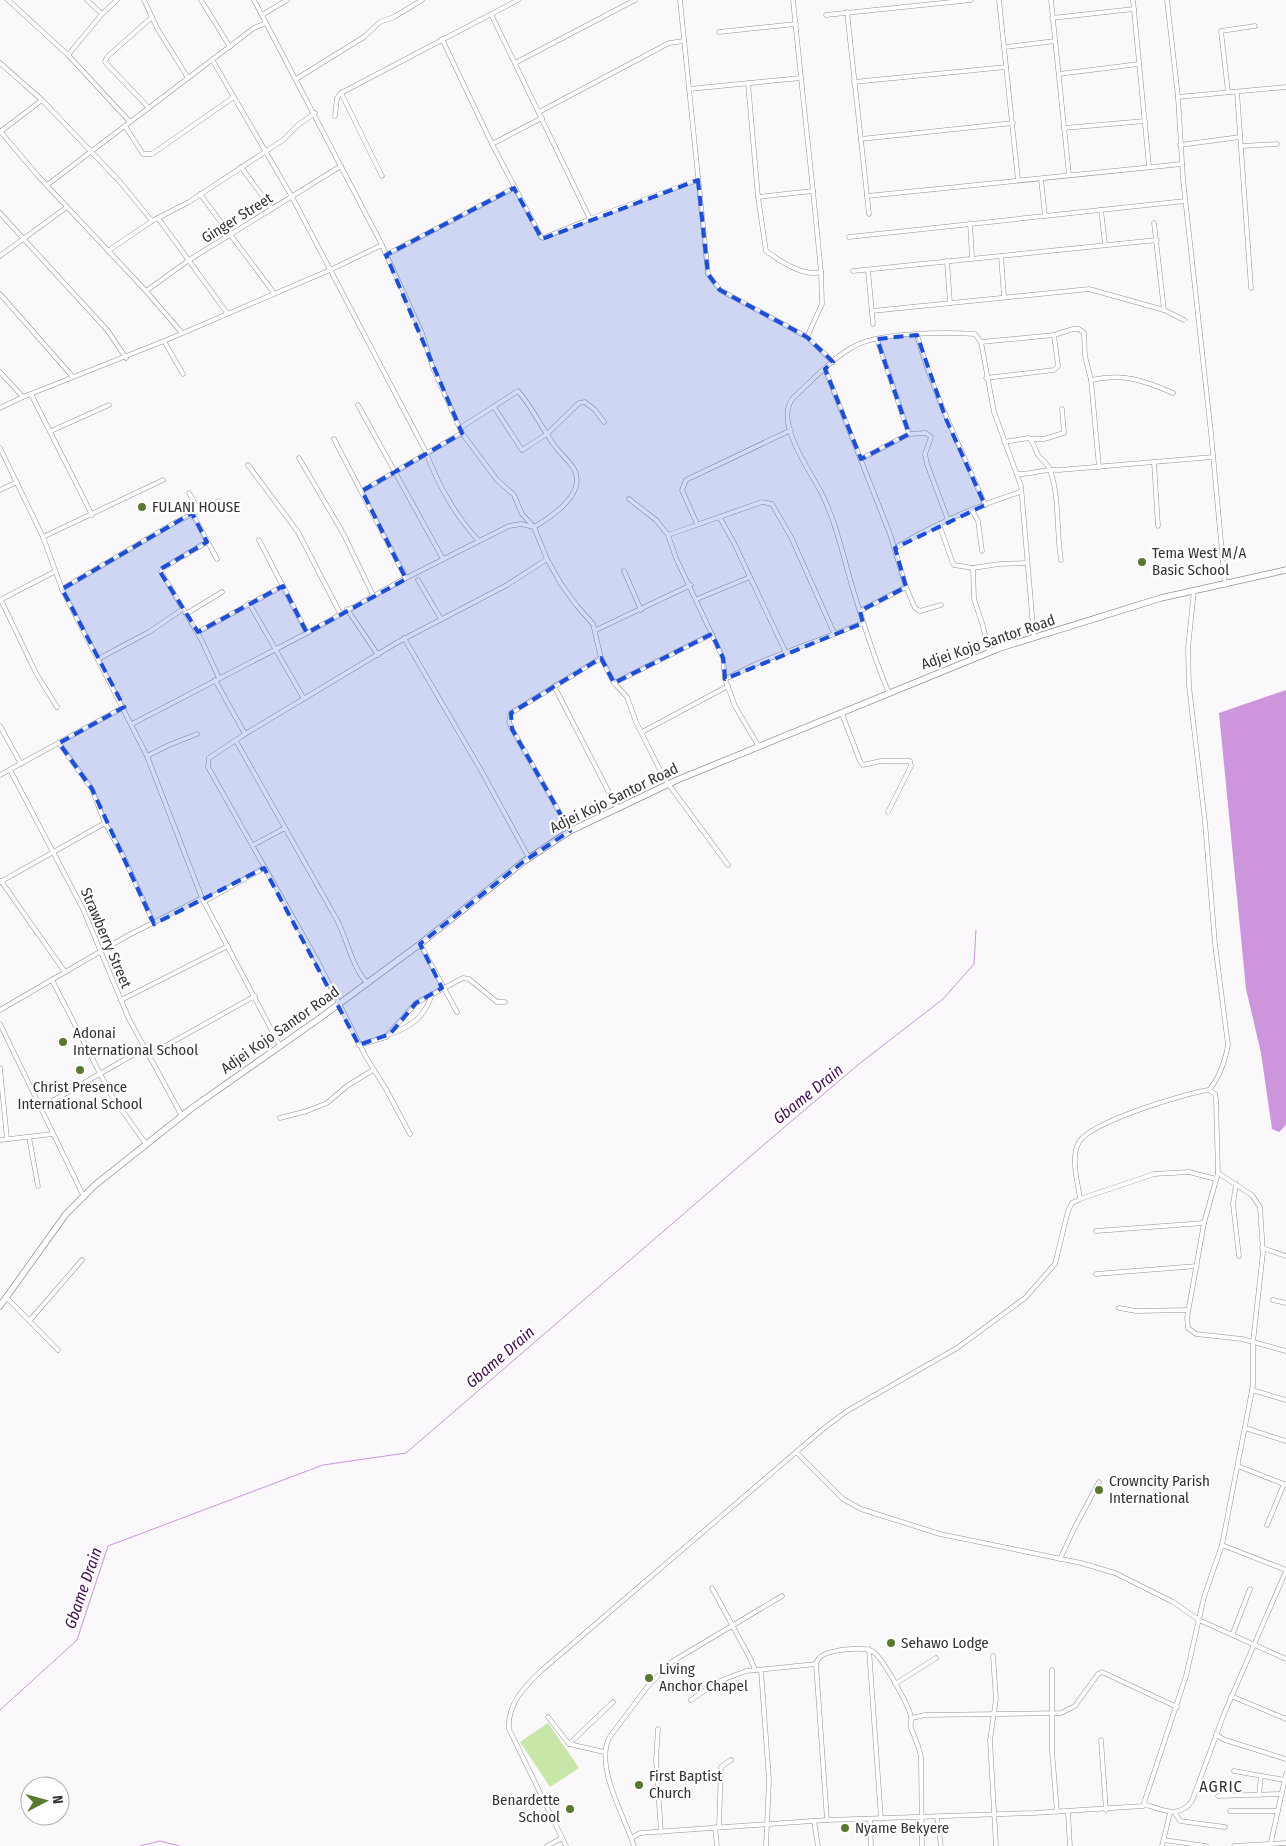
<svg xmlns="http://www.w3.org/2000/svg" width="1286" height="1846" viewBox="0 0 1286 1846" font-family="'Fira Sans Condensed',sans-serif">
	<rect width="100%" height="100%" fill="#faf8fb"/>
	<path fill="#c7e6a7" d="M548,1723L579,1768L550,1787L520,1742Z"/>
	<path fill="#cd95dc" d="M1286,690V1125L1279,1132L1272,1129L1261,1053L1246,989L1219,713Z"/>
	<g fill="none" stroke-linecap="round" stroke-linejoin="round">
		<g stroke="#cd95dc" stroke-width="1">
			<path d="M0,1710L77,1640L108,1546L323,1465L406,1453L781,1130L859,1064L943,999L974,964L976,930"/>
			<path d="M140,1846L160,1841L179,1846"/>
		</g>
		<defs>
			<g id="street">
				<path d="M8,0L68,55L130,122"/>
				<path d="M87,0L102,14"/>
				<path d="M144,0L157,28L188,78"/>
				<path d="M201,0L230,47"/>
				<path d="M254,0L382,245L422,333L433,368L462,433L497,480L514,495L522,514L534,527L547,559L561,584L577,606L593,624L601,658L614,683L627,697L636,722L664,778L728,865"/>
				<path d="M680,0L708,274L720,290L807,337L833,362"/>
				<path d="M793,0L801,78"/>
				<path d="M999,0L1018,180"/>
				<path d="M1051,0L1069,175"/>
				<path d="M1133,0L1149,166"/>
				<path d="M1167,0L1178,97L1183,179L1211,433L1225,585"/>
				<path d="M847,12L869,214"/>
				<path d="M491,14L590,219L698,180"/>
				<path d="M262,15L287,0"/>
				<path d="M826,15L971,0"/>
				<path d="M1052,18L1134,9"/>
				<path d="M719,32L796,24"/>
				<path d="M442,39L492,144L541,237L543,238L590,219"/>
				<path d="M1005,47L1055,41"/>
				<path d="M68,55L102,14L117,0"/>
				<path d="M213,61L292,197L426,452C437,483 456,517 479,541"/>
				<path d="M0,63L42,100L121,183L152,221"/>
				<path d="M515,63L635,0"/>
				<path d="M1059,74L1139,64"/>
				<path d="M296,79L364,37L380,22L394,17L422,0"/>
				<path d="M854,82L1006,67"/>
				<path d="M689,89L801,78L813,191L758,197L748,83"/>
				<path d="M1228,92L1221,31L1255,26"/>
				<path d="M1237,92L1251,288"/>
				<path d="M341,93L382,176"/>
				<path d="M1178,97L1286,87"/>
				<path d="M149,108L105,62L107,57L152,17"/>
				<path d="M539,112L669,43L684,41"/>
				<path d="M335,116L337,98L341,93L518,0"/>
				<path d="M125,126L143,154H152L234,97"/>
				<path d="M1064,128L1145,121"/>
				<path d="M0,131L38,176L146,291L182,333"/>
				<path d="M0,132L42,100"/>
				<path d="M861,139L1013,123"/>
				<path d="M492,144L542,118"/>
				<path d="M1180,145L1240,137"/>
				<path d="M1242,146L1277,144"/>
				<path d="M241,167L272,209"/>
				<path d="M1041,179L1045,216"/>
				<path d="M47,185L254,28L266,23"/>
				<path d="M200,194L274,293"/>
				<path d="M867,196L1182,164"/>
				<path d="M758,197L766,251C780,261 803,277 821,272L813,191"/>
				<path d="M1101,210L1105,244"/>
				<path d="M0,213L108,331L126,358"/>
				<path d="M158,218L227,313"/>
				<path d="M970,223L972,258"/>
				<path d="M1154,223L1164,310"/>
				<path d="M849,237L1185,201"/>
				<path d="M108,251L152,221L189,202L283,140L298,125L315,113"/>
				<path d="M386,255L514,188"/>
				<path d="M0,256L67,207"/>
				<path d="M1001,256L1004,297"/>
				<path d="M947,261L950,303"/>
				<path d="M868,270L873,324"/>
				<path d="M853,271L1157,240"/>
				<path d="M146,291L189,260L341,166"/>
				<path d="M0,294L73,377"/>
				<path d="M872,311L1089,289L1164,310L1184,320"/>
				<path d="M917,335C933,394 961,448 985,505"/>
				<path d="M807,337L822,304L821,272"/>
				<path d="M877,339L909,434"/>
				<path d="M164,341L183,374"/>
				<path d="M981,342L1054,335L1073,329H1079L1084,333L1085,356L1091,380L1099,467"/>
				<path d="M825,369L890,534L906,587L860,611"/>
				<path d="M0,372L23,397"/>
				<path d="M986,378L1054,370L1058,366L1054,335"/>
				<path d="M1091,380C1123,373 1143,380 1173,393"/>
				<path d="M31,394L92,515"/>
				<path d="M358,405L443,559"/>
				<path d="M494,407L522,450L547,434L579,403L585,402L595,410L604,422"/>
				<path d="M0,408L23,397L164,341L330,270L382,245"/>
				<path d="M51,431L109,405"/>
				<path d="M334,439L406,578"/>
				<path d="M1031,439H1044L1064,433L1062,409"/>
				<path d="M1004,442L1029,438C1034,443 1035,449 1038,455C1042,460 1048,464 1050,470C1060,498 1056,531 1061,560"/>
				<path d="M0,448L43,537L62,589L147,756L202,898L280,1046"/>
				<path d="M299,458L343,533L373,595"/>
				<path d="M861,459L909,434L926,433L931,437L925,454L927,464L948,520"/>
				<path d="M1154,462L1158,526"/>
				<path d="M248,465L298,532L340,613"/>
				<path d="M1017,474C1032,475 1045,468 1059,470L1213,457"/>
				<path d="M0,490L17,482"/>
				<path d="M362,491L462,433"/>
				<path d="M189,493L199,510"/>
				<path d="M629,499L656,520L668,535L676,558L723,658L725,679L735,706L759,747"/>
				<path d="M972,510L978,521L982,551"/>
				<path d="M192,513L217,559"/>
				<path d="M720,518L734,543L786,653"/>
				<path d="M697,524L682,490L686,480L791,430"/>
				<path d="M939,524L952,561L954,565L973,568L974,599L983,626L989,652"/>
				<path d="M668,535L762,502L772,504L791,537L834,633"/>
				<path d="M43,537L163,480"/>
				<path d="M259,540L307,633"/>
				<path d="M207,542L163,568L161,572L201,639L219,678"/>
				<path d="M895,548C934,524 977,506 1020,492"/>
				<path d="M973,568L999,564L1027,563"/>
				<path d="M624,571L641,610"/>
				<path d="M418,580L441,619"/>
				<path d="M906,587L915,608L920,611L941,605"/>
				<path d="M62,589L176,522L219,501"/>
				<path d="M697,599L750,577"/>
				<path d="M0,600L54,572"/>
				<path d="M1,600L36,673L57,707"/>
				<path d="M249,603L304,699"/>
				<path d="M347,609L378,655"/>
				<path d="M186,614L222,592"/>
				<path d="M596,630L691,585"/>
				<path d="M198,632L283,586"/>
				<path d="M404,638L482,772L529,858"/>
				<path d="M98,659L149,632L183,609"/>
				<path d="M725,679L758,663L863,623"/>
				<path d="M215,680L245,734"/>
				<path d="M614,683L712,634"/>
				<path d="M554,686L617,808"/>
				<path d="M889,693C875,661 865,628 855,596C844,561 838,527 822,494C811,472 772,420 794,397C812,381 831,359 853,347C877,332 946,332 975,334L981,342L994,412L1021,486L1034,638"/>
				<path d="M842,714L860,761L863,765L881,761H910L911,766L888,812"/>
				<path d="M132,724L307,633L406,578L509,526L521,524L534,527C551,517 587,494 574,469C568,459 558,452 552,442C540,425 532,407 518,391L460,428"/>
				<path d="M0,726L21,764"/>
				<path d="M642,732L728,686"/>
				<path d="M236,741L337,920C348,941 351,965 367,983"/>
				<path d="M59,743L92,789L105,823L122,853L154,924"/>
				<path d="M147,756L169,745L197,734"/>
				<path d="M10,770L83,909L129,1019L182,1116"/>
				<path d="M0,775L124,707"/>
				<path d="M570,831L512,729L509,722L511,713L601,658"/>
				<path d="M253,845L285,828"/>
				<path d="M1,881L65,972"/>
				<path d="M0,882L105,823"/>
				<path d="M205,901L264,868"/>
				<path d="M420,944L457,1012"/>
				<path d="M52,980L111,1095L146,1144"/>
				<path d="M121,1000L228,946"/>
				<path d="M0,1010L127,936L202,898"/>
				<path d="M0,1024L83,1195"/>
				<path d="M390,1034C411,1027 424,1017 431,997"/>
				<path d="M359,1045L386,1037L416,1003L463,978L469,979L497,1002H505"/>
				<path d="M149,1055L255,996"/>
				<path d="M0,1068L7,1139"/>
				<path d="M40,1108L145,1048"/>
				<path d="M280,1118L307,1111L327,1103L347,1086L373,1070"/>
				<path d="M410,1134L386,1089L366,1057L317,960L208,767L209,758L245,734L398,642L507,585L547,559"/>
				<path d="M29,1137L38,1186"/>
				<path d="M0,1140L53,1134"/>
				<path d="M1218,1173L1204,1223L1187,1318L1188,1328L1196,1334L1242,1339L1286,1351"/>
				<path d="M1236,1184L1233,1204L1239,1256"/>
				<path d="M1080,1199L1154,1174L1189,1172L1216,1179"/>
				<path d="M1096,1231L1204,1223"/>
				<path d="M1262,1248L1286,1256"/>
				<path d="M1096,1274L1197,1266"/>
				<path d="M6,1297L58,1350"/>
				<path d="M1273,1300L1286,1303"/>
				<path d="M1119,1308L1136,1311L1188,1310"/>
				<path d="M30,1320L82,1260"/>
				<path d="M1252,1390L1286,1400"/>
				<path d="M1245,1428L1286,1441"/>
				<path d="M796,1452L843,1499L861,1509L940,1534L1081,1563L1115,1573L1173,1602L1199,1620L1286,1659"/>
				<path d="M1238,1466L1286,1485"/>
				<path d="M1267,1525L1284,1484"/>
				<path d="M1222,1545L1286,1570"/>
				<path d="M1060,1559L1075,1527L1099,1482"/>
				<path d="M712,1588L750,1658L755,1670"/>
				<path d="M1233,1633L1250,1589"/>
				<path d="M869,1649L881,1819"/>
				<path d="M993,1656L996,1699L990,1740L996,1846"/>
				<path d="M761,1670L769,1780L766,1846"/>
				<path d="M1052,1670V1751L1057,1812"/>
				<path d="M895,1684L936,1658"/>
				<path d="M1231,1696L1286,1719"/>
				<path d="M691,1700L717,1682L746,1671L816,1664"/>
				<path d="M548,1717L569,1744L604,1752"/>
				<path d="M912,1718L925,1715L1061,1713L1075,1706L1098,1674L1102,1672L1177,1707"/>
				<path d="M658,1729L656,1760L661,1832"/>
				<path d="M1216,1735L1225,1740L1286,1759"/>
				<path d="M1101,1740L1106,1810"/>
				<path d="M569,1744L613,1702"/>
				<path d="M1234,1771L1285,1780"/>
				<path d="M1259,1795L1261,1776"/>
				<path d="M1218,1796L1282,1794"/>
				<path d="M1144,1804C1162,1810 1179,1819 1192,1801L1224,1714L1286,1571"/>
				<path d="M1230,1811H1278"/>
				<path d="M1068,1812L1070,1846"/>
				<path d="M1175,1813L1180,1821L1225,1827"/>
				<path d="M937,1817L941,1846"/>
				<path d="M870,1819L871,1846"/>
				<path d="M827,1820L816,1664C819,1653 831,1652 841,1650C850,1649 864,1647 872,1651C882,1656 909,1706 911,1717C912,1720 910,1724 911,1728C915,1738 919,1746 921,1757L922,1846"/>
				<path d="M814,1821L818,1846"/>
				<path d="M715,1827L717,1846"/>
				<path d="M719,1827L721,1767L731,1760"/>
				<path d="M633,1837L640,1833L827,1820L1034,1813L1143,1806L1186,1676L1204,1597L1222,1545L1253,1385V1342L1263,1252L1260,1207L1252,1195L1218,1173L1216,1100L1215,1094L1209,1090"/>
				<path d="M1164,1840L1206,1846"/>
				<path d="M1271,1842L1286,1774"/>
				<path d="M547,1846L562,1838"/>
				<path d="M566,1846L509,1729C507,1704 525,1686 542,1670L823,1429L847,1411L957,1348L1025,1298L1055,1264L1068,1211L1072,1203L1080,1199C1078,1182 1070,1158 1079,1142C1091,1122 1185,1093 1209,1090C1220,1077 1225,1061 1228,1045L1215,944L1205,822L1189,686L1188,648L1194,590"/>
				<path d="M634,1846C625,1817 595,1768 609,1738L648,1686L673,1661L782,1596"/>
				<path d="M1162,1846L1170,1813"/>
				<path d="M1234,1846L1286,1843"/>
			</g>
			<path id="secondary" d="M0,1306L66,1214L95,1185L192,1108L320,1018L420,944L523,862L570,831L677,780L1000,648L1161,598L1286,570"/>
		</defs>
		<use href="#street" stroke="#939194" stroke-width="5"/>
		<use href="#secondary" stroke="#939194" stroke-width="7"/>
		<use href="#street" stroke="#fff" stroke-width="4"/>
		<use href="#secondary" stroke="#fff" stroke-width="5.5"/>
	</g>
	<path fill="#1d4ed8" fill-opacity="0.2" stroke="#1d4ed8" stroke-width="4" stroke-dasharray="10 6" stroke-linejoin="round" d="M698,180L708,274L720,290L807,337L833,362L825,369L861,459L909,434L877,339L917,335L946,419L985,505L895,548L906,587L860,611L863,623L725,679L723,658L712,634L614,683L601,658L511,713L512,729L570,831L523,862L420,944L442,988L416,1003L390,1034L359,1045L264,868L154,924L92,789L59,743L124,707L62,589L192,513L207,542L159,570L198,632L283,586L307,633L406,579L362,491L462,433L386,255L514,188L542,239Z"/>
	<g fill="#58792f" stroke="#fff" stroke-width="2">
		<circle cx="142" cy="507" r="5"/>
		<circle cx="1142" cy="562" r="5"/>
		<circle cx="63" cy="1042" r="5"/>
		<circle cx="80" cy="1070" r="5"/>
		<circle cx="1099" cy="1490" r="5"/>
		<circle cx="891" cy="1643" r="5"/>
		<circle cx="649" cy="1678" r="5"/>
		<circle cx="639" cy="1785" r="5"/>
		<circle cx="570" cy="1809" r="5"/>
		<circle cx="845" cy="1828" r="5"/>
	</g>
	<g text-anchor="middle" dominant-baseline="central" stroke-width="4.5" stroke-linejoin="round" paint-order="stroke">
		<g font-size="15" fill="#343334" stroke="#fff">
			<text transform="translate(237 218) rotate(-32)">Ginger Street</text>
			<text transform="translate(988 642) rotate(-19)">Adjei Kojo Santor Road</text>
			<text transform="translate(614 798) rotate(-26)">Adjei Kojo Santor Road</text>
			<text transform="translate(106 938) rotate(67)">Strawberry Street</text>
			<text transform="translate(280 1030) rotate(-35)">Adjei Kojo Santor Road</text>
		</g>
		<g font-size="15" fill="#343334" stroke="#fff" text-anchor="start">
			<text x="152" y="507">FULANI HOUSE</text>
			<text x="1152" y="553">Tema West M/A<tspan x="1152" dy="17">Basic School</tspan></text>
			<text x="73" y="1033">Adonai<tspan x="73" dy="17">International School</tspan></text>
			<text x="80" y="1087" text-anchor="middle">Christ Presence<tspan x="80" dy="17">International School</tspan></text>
			<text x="1109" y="1481">Crowncity Parish<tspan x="1109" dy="17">International</tspan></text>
			<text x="901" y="1643">Sehawo Lodge</text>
			<text x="659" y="1669">Living<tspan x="659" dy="17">Anchor Chapel</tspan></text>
			<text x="649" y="1776">First Baptist<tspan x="649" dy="17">Church</tspan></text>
			<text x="560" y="1800" text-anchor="end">Benardette<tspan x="560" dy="17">School</tspan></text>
			<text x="855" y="1828">Nyame Bekyere</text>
		</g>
		<g font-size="16" font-style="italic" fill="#430e50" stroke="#fff">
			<text transform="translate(808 1094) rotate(-39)">Gbame Drain</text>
			<text transform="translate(500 1357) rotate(-41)">Gbame Drain</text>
			<text transform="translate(83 1588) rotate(-71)">Gbame Drain</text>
		</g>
		<g font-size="16" letter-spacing="1" fill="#343334" stroke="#fff">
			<text x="1221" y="1786">AGRIC</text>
		</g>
	</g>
	<g transform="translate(45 1801) rotate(84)"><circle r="24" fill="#ffffff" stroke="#aeadae"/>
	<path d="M0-4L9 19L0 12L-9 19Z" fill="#58792f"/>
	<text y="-8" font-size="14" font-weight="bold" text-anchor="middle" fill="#343334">N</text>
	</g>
</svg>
